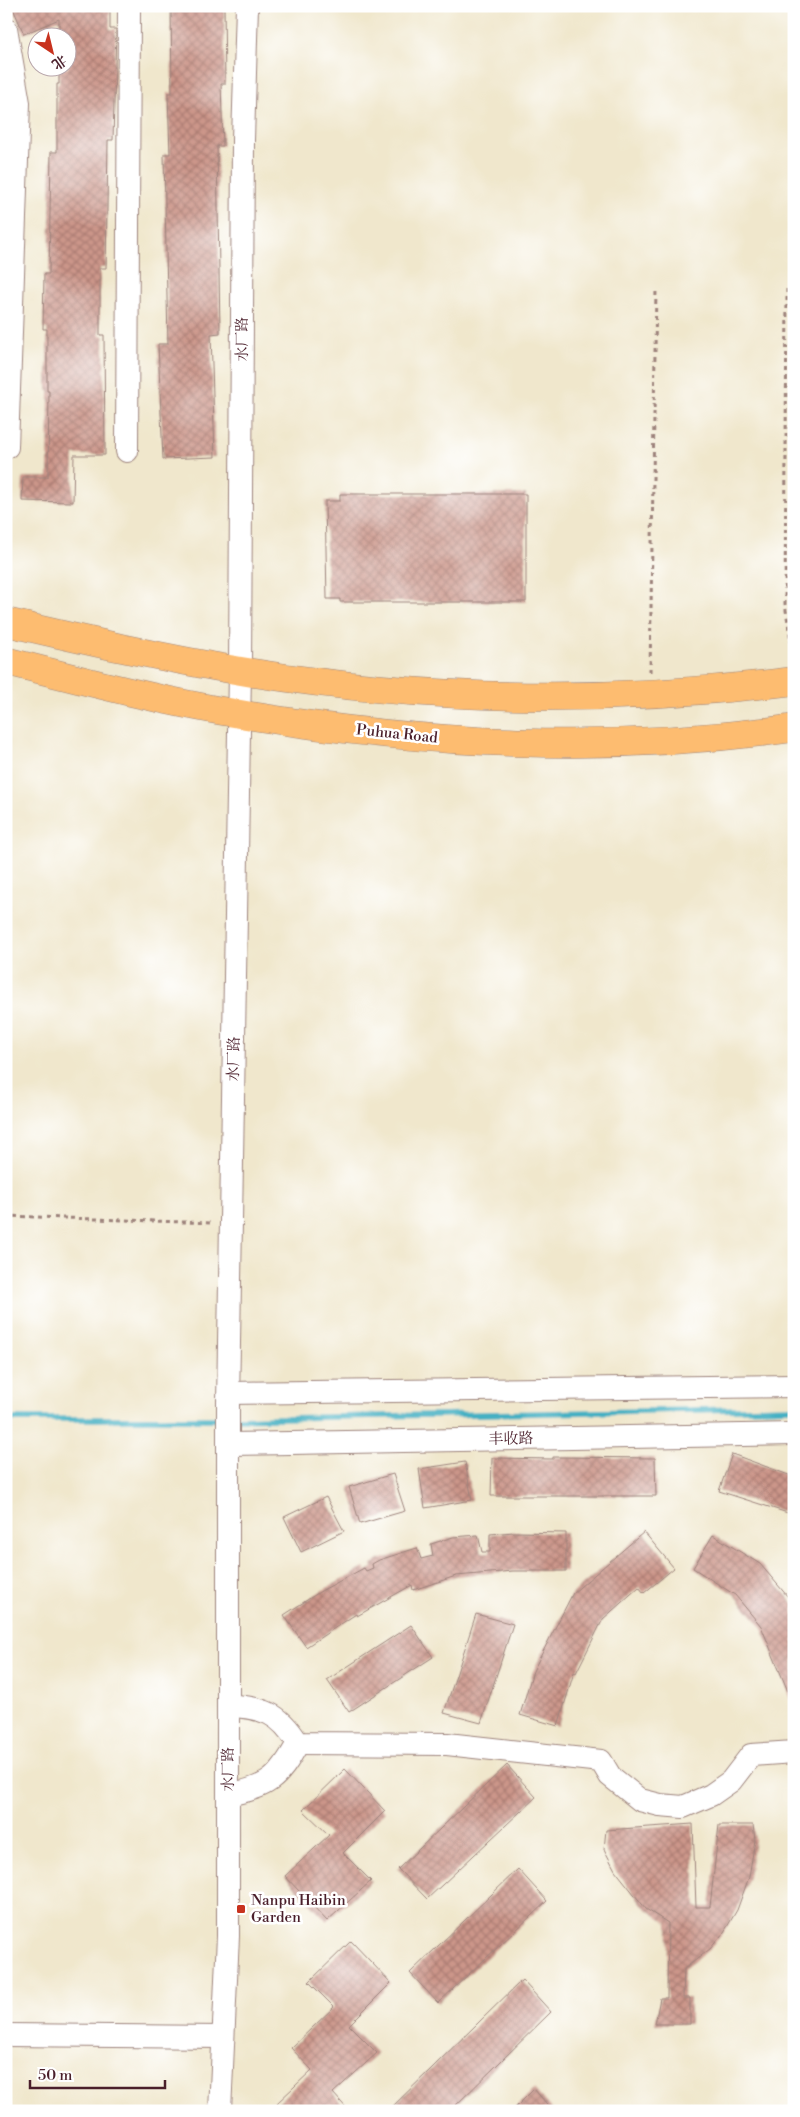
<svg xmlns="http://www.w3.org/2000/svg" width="800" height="2117" viewBox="0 0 800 2117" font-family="'Libre Bodoni','Noto Serif SC',serif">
	<defs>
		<pattern id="building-cross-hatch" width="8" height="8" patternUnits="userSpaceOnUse" patternTransform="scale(1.25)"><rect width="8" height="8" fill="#cc968a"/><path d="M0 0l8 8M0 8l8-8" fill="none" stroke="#a87a71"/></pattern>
	</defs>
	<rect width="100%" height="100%" fill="#fff"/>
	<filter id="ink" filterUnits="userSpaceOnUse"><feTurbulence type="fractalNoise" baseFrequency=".02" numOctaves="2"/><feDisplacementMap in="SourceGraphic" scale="10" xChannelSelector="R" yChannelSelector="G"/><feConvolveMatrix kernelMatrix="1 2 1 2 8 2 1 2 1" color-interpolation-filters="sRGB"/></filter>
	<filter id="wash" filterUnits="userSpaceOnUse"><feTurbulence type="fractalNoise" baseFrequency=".0096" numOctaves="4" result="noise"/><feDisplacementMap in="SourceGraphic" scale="20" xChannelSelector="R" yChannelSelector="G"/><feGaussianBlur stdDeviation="1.12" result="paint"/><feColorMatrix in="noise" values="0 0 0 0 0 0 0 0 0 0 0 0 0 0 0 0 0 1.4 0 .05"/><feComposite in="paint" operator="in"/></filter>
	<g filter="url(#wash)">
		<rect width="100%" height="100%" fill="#f0e7cc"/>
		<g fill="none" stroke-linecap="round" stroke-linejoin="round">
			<g stroke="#45b0c3" stroke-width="5.5">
				<path d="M6,1419H224"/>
				<path d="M233,1419L794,1408"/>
			</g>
		</g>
		<g id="blocks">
			<g fill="url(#building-cross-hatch)">
				<path d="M12,6H110V29H116L113,140H108L106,268H100V335H104L105,455H74L73,502L22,501L23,477H48L49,391H47V329H43L44,274H49L51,152H57V84H59V68H68V38H59V19L24,34Z"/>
				<path d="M171,6H224L225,84H221L223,146H217L220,333L211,334L215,457L163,459L158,344H168L164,154H170L168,93H172Z"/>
				<path d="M340,494H526V602H340V599H327L325,501H340Z"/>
				<path d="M732,1454L794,1477V1515L719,1491Z"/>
				<path d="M553,1457L655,1458L656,1496H491L492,1458L553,1459Z"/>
				<path d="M465,1462L472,1500L425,1508L419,1469Z"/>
				<path d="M393,1474L405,1511L360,1524L349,1487Z"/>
				<path d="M326,1497L344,1531L301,1552L284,1517Z"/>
				<path d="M514,1532L566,1533V1571H513L456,1576L413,1590L412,1585L357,1616L356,1614L306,1647L284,1615L321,1591L364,1568L366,1571L373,1568L372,1564L379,1560L417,1548L421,1559L433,1556L431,1544L453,1537L478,1535L482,1552H490V1534Z"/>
				<path d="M644,1532L674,1568L644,1593L639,1587L603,1619L576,1673L574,1672L558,1726L520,1715L533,1671L573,1593Z"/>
				<path d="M713,1535L760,1564L794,1604V1706L761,1626L735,1595L693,1568Z"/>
				<path d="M476,1614L513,1624L481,1723L444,1713Z"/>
				<path d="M411,1625L433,1657L349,1712L327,1680Z"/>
				<path d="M507,1765L536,1797L427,1899L398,1869Z"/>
				<path d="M345,1769L385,1811L343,1853L371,1881L327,1921L285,1876L329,1835L303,1810Z"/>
				<path d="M693,1824L696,1907H710L719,1825H753L755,1840L749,1877L737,1910L724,1932L710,1949L684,1969L683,1998H690V2024H655L660,1998H667L668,1923L646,1909L615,1870L604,1849L606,1830Z"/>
				<path d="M518,1869L547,1901L438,2003L410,1973Z"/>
				<path d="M351,1941L391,1983L349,2025L377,2053L333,2093L349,2111H284L277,2103L312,2070L291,2048L334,2007L309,1982Z"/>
				<path d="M522,1980L551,2012L450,2111H388Z"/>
				<path d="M534,2089L553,2111H512Z"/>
			</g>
		</g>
	</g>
	<g filter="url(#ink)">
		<use href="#blocks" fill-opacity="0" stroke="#9d837c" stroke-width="1"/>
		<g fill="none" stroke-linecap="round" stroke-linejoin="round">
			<defs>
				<g id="minor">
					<path d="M6,28L19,103L7,447"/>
					<path d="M127,451L129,6"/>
					<path d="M229,1393L794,1386"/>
					<path d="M228,1444L794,1434"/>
					<path d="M228,1705C264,1709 278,1711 298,1743L447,1744L601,1761L610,1776L640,1800L660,1805L683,1807L711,1795L731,1781L751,1755L794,1752"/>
					<path d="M228,1795C268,1787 278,1780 298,1743"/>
					<path d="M6,2035L223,2037"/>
					<path d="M220,2111L228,1936V1404L240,671L243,140L247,6"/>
				</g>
				<g id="major">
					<path d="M6,622C84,640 162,658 241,671C423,701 610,704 794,681"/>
					<path d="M6,661C84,681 161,701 240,714C425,745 608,754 794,728"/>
				</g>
			</defs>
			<use href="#minor" stroke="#9d837c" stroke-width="24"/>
			<use href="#major" stroke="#9d837c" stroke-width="29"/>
			<g stroke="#9d837c" stroke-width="3" stroke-dasharray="4 4" stroke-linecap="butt">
				<path d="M787,289L785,604L794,661"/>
				<path d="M650,672L656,288"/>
				<path d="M6,1216L213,1223"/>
			</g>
			<use href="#minor" stroke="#fff" stroke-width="22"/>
			<use href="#major" stroke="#fdbc6f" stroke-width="28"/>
		</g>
	</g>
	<rect fill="#c8321e" stroke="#fff" stroke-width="2" x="236" y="1904" width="10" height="10" rx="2.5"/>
	<g text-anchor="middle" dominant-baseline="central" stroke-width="5" stroke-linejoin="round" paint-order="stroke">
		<g font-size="15" fill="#4a1f2b" stroke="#fff">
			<text transform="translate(242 339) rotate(-90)">水厂路</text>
			<text transform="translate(397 734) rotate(6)">Puhua Road</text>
			<text transform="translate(234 1059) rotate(-89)">水厂路</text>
			<text transform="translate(511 1439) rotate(-1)">丰收路</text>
			<text transform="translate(228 1769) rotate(-90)">水厂路</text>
		</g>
		<g font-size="15" fill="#4a1f2b" stroke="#fff" text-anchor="start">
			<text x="251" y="1900">Nanpu Haibin<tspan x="251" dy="17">Garden</tspan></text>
		</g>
	</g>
	<rect width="800" height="2117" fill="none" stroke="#fff" stroke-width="25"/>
	<g transform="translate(52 52) rotate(145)"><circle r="24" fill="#ffffff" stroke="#b7a5aa"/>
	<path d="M0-4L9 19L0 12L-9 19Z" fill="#c8321e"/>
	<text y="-8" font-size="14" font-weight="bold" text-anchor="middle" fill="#4a1f2b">北</text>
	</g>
	<path d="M30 2080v8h135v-8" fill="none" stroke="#4a1f2b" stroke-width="2.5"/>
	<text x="38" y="2080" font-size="15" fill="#4a1f2b" stroke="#ffffff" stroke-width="4" paint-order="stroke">50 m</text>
</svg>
